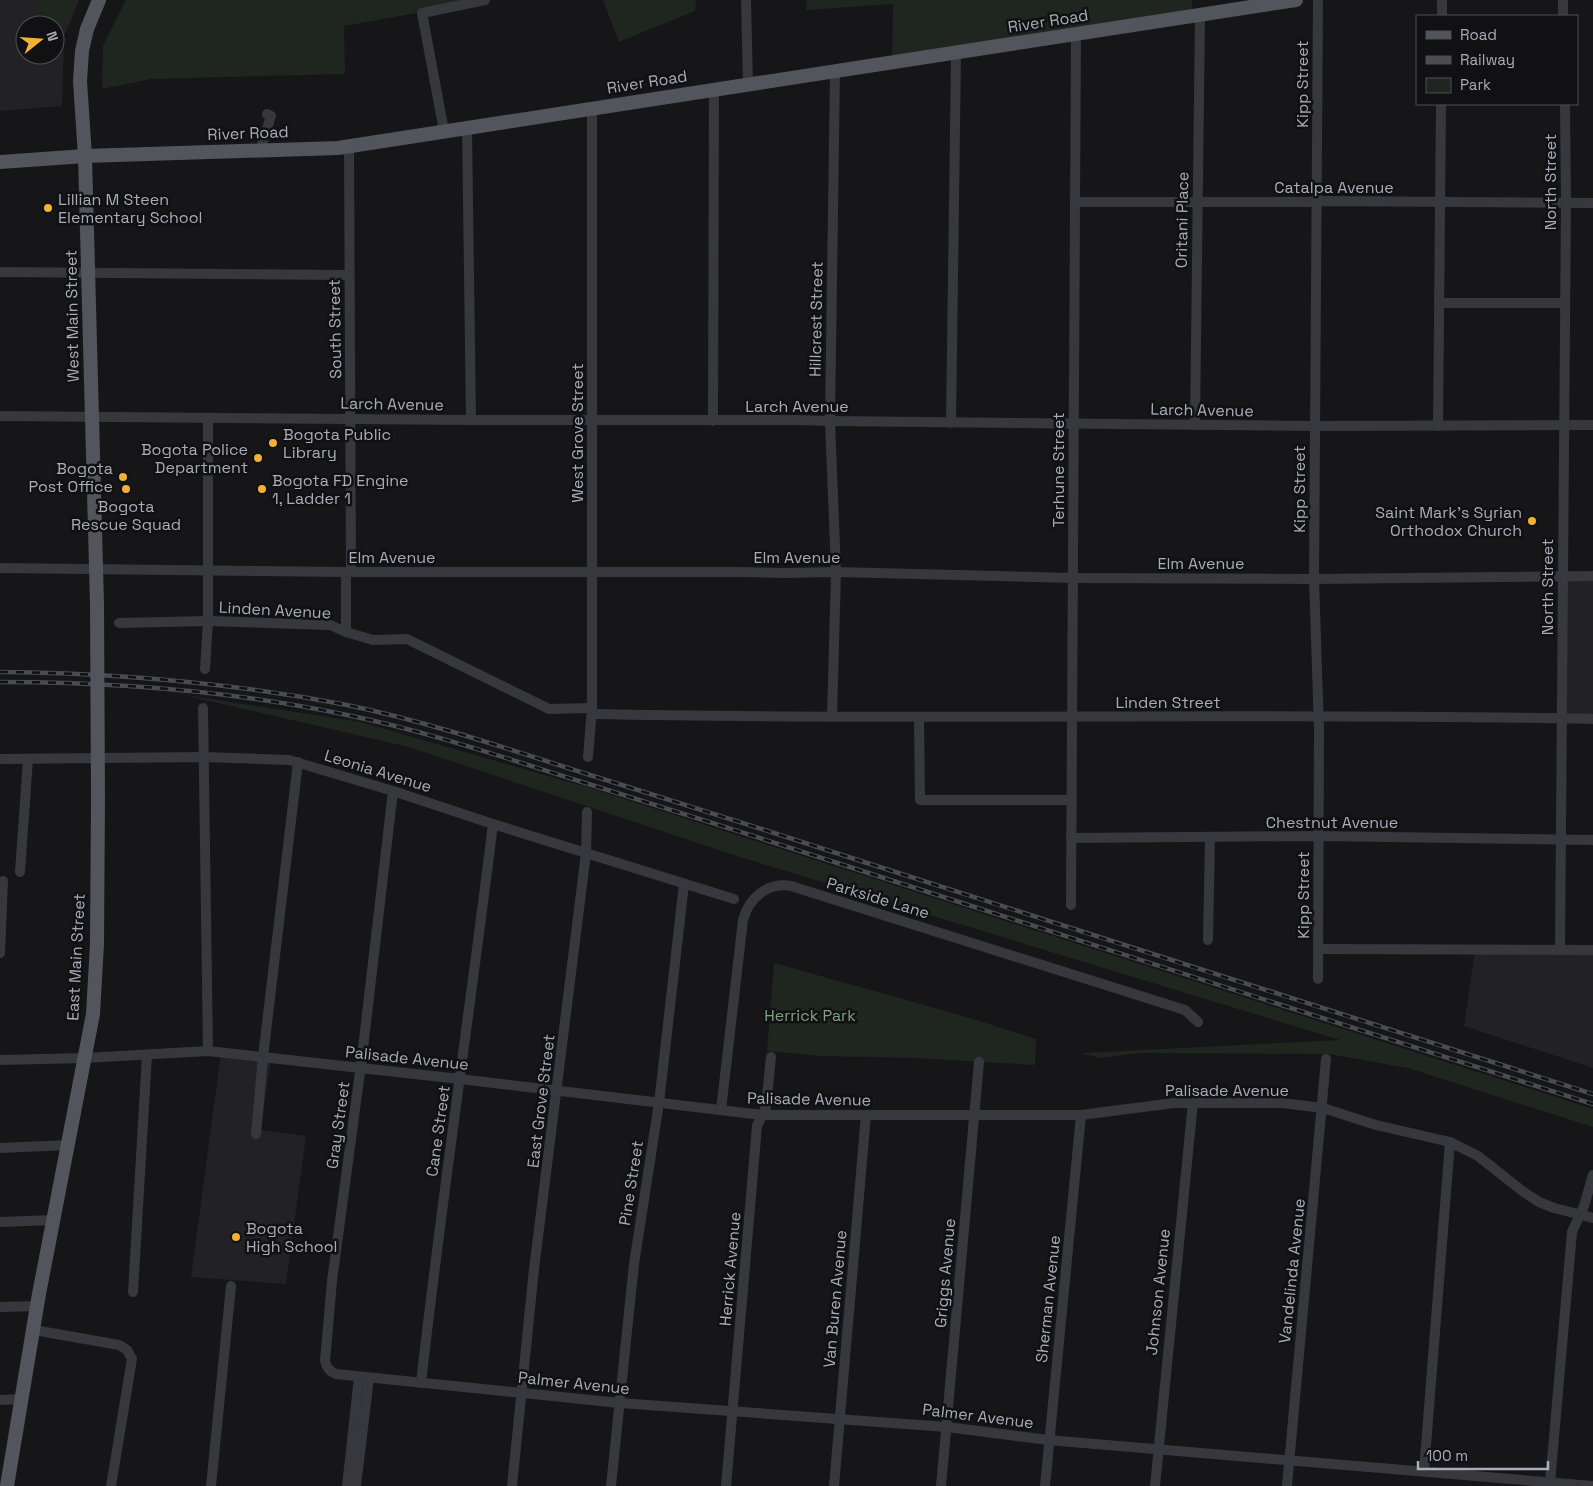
<svg xmlns="http://www.w3.org/2000/svg" width="1593" height="1486" viewBox="0 0 1593 1486" font-family="'Space Grotesk',sans-serif">
	<rect width="100%" height="100%" fill="#161618"/>
	<g fill="#222225" fill-rule="evenodd">
		<path d="M0,0H33L46,22H70L64,36L62,106L0,111ZM25,25H55V55H25Z"/>
		<path d="M1562,576H1593V719L1562,718Z"/>
		<path d="M1475,949L1593,950V1068L1464,1026Z"/>
		<path d="M221,1053L271,1058L261,1130L306,1136L286,1284L191,1277Z"/>
	</g>
	<g fill="#1e261f">
		<path d="M33,0H79L70,22H46Z"/>
		<path d="M126,0H490L344,26L345,74L151,79L102,89L103,46Z"/>
		<path d="M603,0H696L695,11L619,42Z"/>
		<path d="M807,0H1192V17L892,63L893,4L806,10Z"/>
		<path d="M179,694L360,722L590,788L1593,1109V1127L1408,1068L1329,1054L1139,1053L1100,1058L1081,1053L1340,1040L737,856L409,747Z"/>
		<path d="M774,963L960,1015L1036,1039L1035,1065L915,1058L821,1056L767,1051Z"/>
	</g>
	<g fill="none" stroke-linecap="round" stroke-linejoin="round">
		<g stroke="#37383d" stroke-width="10">
			<path d="M746,0L748,85"/>
			<path d="M1563,0V16"/>
			<path d="M1442,16V0"/>
			<path d="M467,128L471,420"/>
			<path d="M444,131L422,13L485,0"/>
			<path d="M349,146L351,572"/>
			<path d="M260,150L271,116L267,114"/>
			<path d="M1075,202H1316L1320,201L1593,203"/>
			<path d="M0,272L348,275"/>
			<path d="M1439,303H1565"/>
			<path d="M0,416L471,420H797L830,421L1315,426L1593,425"/>
			<path d="M713,421L714,90"/>
			<path d="M951,423L956,53"/>
			<path d="M1195,425L1200,15"/>
			<path d="M1438,426L1441,104"/>
			<path d="M0,568L346,572H738L786,573L836,572L1073,578L1314,579L1593,576"/>
			<path d="M119,623L208,621L330,625L346,632L373,640L407,639L549,709L592,708"/>
			<path d="M346,632V572"/>
			<path d="M205,669L208,621V418"/>
			<path d="M203,708L208,1051"/>
			<path d="M592,714C925,721 1259,712 1593,719"/>
			<path d="M832,717L836,572L830,421L835,71"/>
			<path d="M919,717L920,800H1072"/>
			<path d="M588,757L592,708V109"/>
			<path d="M0,759L204,757L289,760L393,791L493,824L734,899"/>
			<path d="M393,791L362,1057L332,1281L325,1361C327,1368 329,1371 336,1374L620,1403L947,1427L1048,1440L1593,1486"/>
			<path d="M1071,838L1317,836L1593,840"/>
			<path d="M20,872L28,759"/>
			<path d="M1071,905L1076,35"/>
			<path d="M1208,940L1210,837"/>
			<path d="M1318,949L1593,950"/>
			<path d="M1560,950L1566,203L1565,104"/>
			<path d="M0,953L3,881"/>
			<path d="M1318,979L1319,729L1314,579L1318,0"/>
			<path d="M0,1060L85,1058L208,1051L460,1079L762,1115H1081L1174,1103H1282L1323,1108L1376,1125L1450,1142L1478,1156L1525,1193L1539,1202L1554,1208L1593,1218"/>
			<path d="M721,1110L743,920C749,898 767,882 791,886L1185,1010L1198,1022"/>
			<path d="M256,1134L263,1057L298,762"/>
			<path d="M0,1148L68,1145"/>
			<path d="M0,1222L54,1220"/>
			<path d="M133,1292L147,1055"/>
			<path d="M0,1307L38,1306"/>
			<path d="M34,1330L119,1345L127,1350L132,1359L111,1486"/>
			<path d="M421,1383C442,1196 470,1011 493,824"/>
			<path d="M0,1400L22,1399"/>
			<path d="M1424,1471L1450,1142"/>
			<path d="M1550,1483L1572,1232L1584,1206L1593,1175"/>
			<path d="M211,1486L231,1286"/>
			<path d="M347,1486L359,1377"/>
			<path d="M356,1486L369,1378"/>
			<path d="M512,1486L534,1269L586,853L587,812"/>
			<path d="M611,1486L634,1264L659,1103L684,884"/>
			<path d="M726,1486L757,1126L766,1107L771,1057"/>
			<path d="M834,1486L866,1115"/>
			<path d="M941,1486L979,1062"/>
			<path d="M1045,1486L1081,1115"/>
			<path d="M1155,1486L1193,1102"/>
			<path d="M1287,1486L1326,1059"/>
		</g>
		<g stroke="#53555c" stroke-width="14">
			<path d="M0,162L85,156L338,148L1296,0"/>
			<path d="M97,604L85,156L80,81L82,51L87,29L99,0"/>
			<path d="M7,1486L39,1294L93,1014L97,944L98,798"/>
		</g>
		<defs>
			<g id="rail">
				<path d="M0,672C117,673 232,683 347,705C429,722 508,749 587,774C679,803 772,832 864,862C1107,940 1350,1017 1593,1094"/>
				<path d="M0,682C117,682 233,691 347,715C426,731 502,757 579,781C671,810 764,839 856,869C1102,948 1347,1026 1593,1104"/>
			</g>
		</defs>
		<use href="#rail" stroke="#4a4c52" stroke-width="4.5"/>
		<use href="#rail" stroke="#111113" stroke-width="2.5" stroke-dasharray="8" stroke-linecap="butt"/>
		<path stroke="#53555c" stroke-width="14" d="M97,604L98,798"/>
	</g>
	<g fill="#f2b134" stroke="#111113" stroke-width="2">
		<circle cx="48" cy="208" r="5"/>
		<circle cx="273" cy="443" r="5"/>
		<circle cx="258" cy="458" r="5"/>
		<circle cx="123" cy="477" r="5"/>
		<circle cx="126" cy="489" r="5"/>
		<circle cx="262" cy="489" r="5"/>
		<circle cx="1532" cy="521" r="5"/>
		<circle cx="236" cy="1237" r="5"/>
	</g>
	<g text-anchor="middle" dominant-baseline="central" stroke-width="5" stroke-linejoin="round" paint-order="stroke">
		<g font-size="16" fill="#a8adb8" stroke="#111113">
			<text transform="translate(1048 21) rotate(-9)">River Road</text>
			<text transform="translate(647 82) rotate(-9)">River Road</text>
			<text transform="translate(1302 84) rotate(-90)">Kipp Street</text>
			<text transform="translate(248 133) rotate(-2)">River Road</text>
			<text transform="translate(1550 182) rotate(-90)">North Street</text>
			<text x="1334" y="187">Catalpa Avenue</text>
			<text transform="translate(1182 220) rotate(-89)">Oritani Place</text>
			<text transform="translate(72 316) rotate(-91)">West Main Street</text>
			<text transform="translate(816 319) rotate(-89)">Hillcrest Street</text>
			<text transform="translate(335 329) rotate(-91)">South Street</text>
			<text transform="translate(392 404) rotate(1)">Larch Avenue</text>
			<text x="797" y="406">Larch Avenue</text>
			<text transform="translate(1202 410) rotate(1)">Larch Avenue</text>
			<text transform="translate(577 433) rotate(-90)">West Grove Street</text>
			<text transform="translate(1058 470) rotate(-90)">Terhune Street</text>
			<text transform="translate(1299 489) rotate(-90)">Kipp Street</text>
			<text x="392" y="557">Elm Avenue</text>
			<text x="797" y="557">Elm Avenue</text>
			<text x="1201" y="563">Elm Avenue</text>
			<text transform="translate(1547 587) rotate(-90)">North Street</text>
			<text transform="translate(275 610) rotate(3)">Linden Avenue</text>
			<text x="1168" y="702">Linden Street</text>
			<text transform="translate(378 771) rotate(17)">Leonia Avenue</text>
			<text x="1332" y="822">Chestnut Avenue</text>
			<text transform="translate(1303 895) rotate(-90)">Kipp Street</text>
			<text transform="translate(878 898) rotate(17)">Parkside Lane</text>
			<text transform="translate(76 957) rotate(-87)">East Main Street</text>
			<text transform="translate(407 1058) rotate(6)">Palisade Avenue</text>
			<text x="1227" y="1090">Palisade Avenue</text>
			<text transform="translate(809 1099) rotate(1)">Palisade Avenue</text>
			<text transform="translate(541 1101) rotate(-83)">East Grove Street</text>
			<text transform="translate(338 1125) rotate(-82)">Gray Street</text>
			<text transform="translate(438 1131) rotate(-82)">Cane Street</text>
			<text transform="translate(631 1183) rotate(-81)">Pine Street</text>
			<text transform="translate(730 1269) rotate(-85)">Herrick Avenue</text>
			<text transform="translate(1292 1271) rotate(-84)">Vandelinda Avenue</text>
			<text transform="translate(945 1273) rotate(-85)">Griggs Avenue</text>
			<text transform="translate(1158 1292) rotate(-84)">Johnson Avenue</text>
			<text transform="translate(835 1299) rotate(-85)">Van Buren Avenue</text>
			<text transform="translate(1048 1299) rotate(-84)">Sherman Avenue</text>
			<text transform="translate(574 1383) rotate(6)">Palmer Avenue</text>
			<text transform="translate(978 1416) rotate(7)">Palmer Avenue</text>
		</g>
		<g font-size="16" fill="#a8adb8" stroke="#111113" text-anchor="start">
			<text x="58" y="199">Lillian M Steen<tspan x="58" dy="18">Elementary School</tspan></text>
			<text x="283" y="434">Bogota Public<tspan x="283" dy="18">Library</tspan></text>
			<text x="248" y="449" text-anchor="end">Bogota Police<tspan x="248" dy="18">Department</tspan></text>
			<text x="113" y="468" text-anchor="end">Bogota<tspan x="113" dy="18">Post Office</tspan></text>
			<text x="272" y="480">Bogota FD Engine<tspan x="272" dy="18">1, Ladder 1</tspan></text>
			<text x="126" y="506" text-anchor="middle">Bogota<tspan x="126" dy="18">Rescue Squad</tspan></text>
			<text x="1522" y="512" text-anchor="end">Saint Mark's Syrian<tspan x="1522" dy="18">Orthodox Church</tspan></text>
			<text x="246" y="1228">Bogota<tspan x="246" dy="18">High School</tspan></text>
		</g>
		<g font-size="16" fill="#7fa381" stroke="#111113">
			<text x="810" y="1015">Herrick Park</text>
		</g>
	</g>
	<rect x="1416" y="15" width="162" height="90" fill="#111113" stroke="#4d4f55"/>
	<rect x="1426" y="31" width="25" height="8" fill="#53555c" stroke="#4d4f55"/>
	<text x="1460" y="40" font-size="15" fill="#a8adb8">Road</text>
	<rect x="1426" y="56" width="25" height="8" fill="#4a4c52" stroke="#4d4f55"/>
	<text x="1460" y="65" font-size="15" fill="#a8adb8">Railway</text>
	<rect x="1426" y="78" width="25" height="15" fill="#1e261f" stroke="#4d4f55"/>
	<text x="1460" y="90" font-size="15" fill="#a8adb8">Park</text>
	<g transform="translate(40 40) rotate(73)"><circle r="24" fill="#111113" stroke="#4d4f55"/>
	<path d="M0-4L9 19L0 12L-9 19Z" fill="#f2b134"/>
	<text y="-8" font-size="14" font-weight="bold" text-anchor="middle" fill="#a8adb8">N</text>
	</g>
	<path d="M1418 1461v8h130v-8" fill="none" stroke="#a8adb8" stroke-width="2.5"/>
	<text x="1426" y="1461" font-size="15" fill="#a8adb8" stroke="#111113" stroke-width="4" paint-order="stroke">100 m</text>
</svg>
